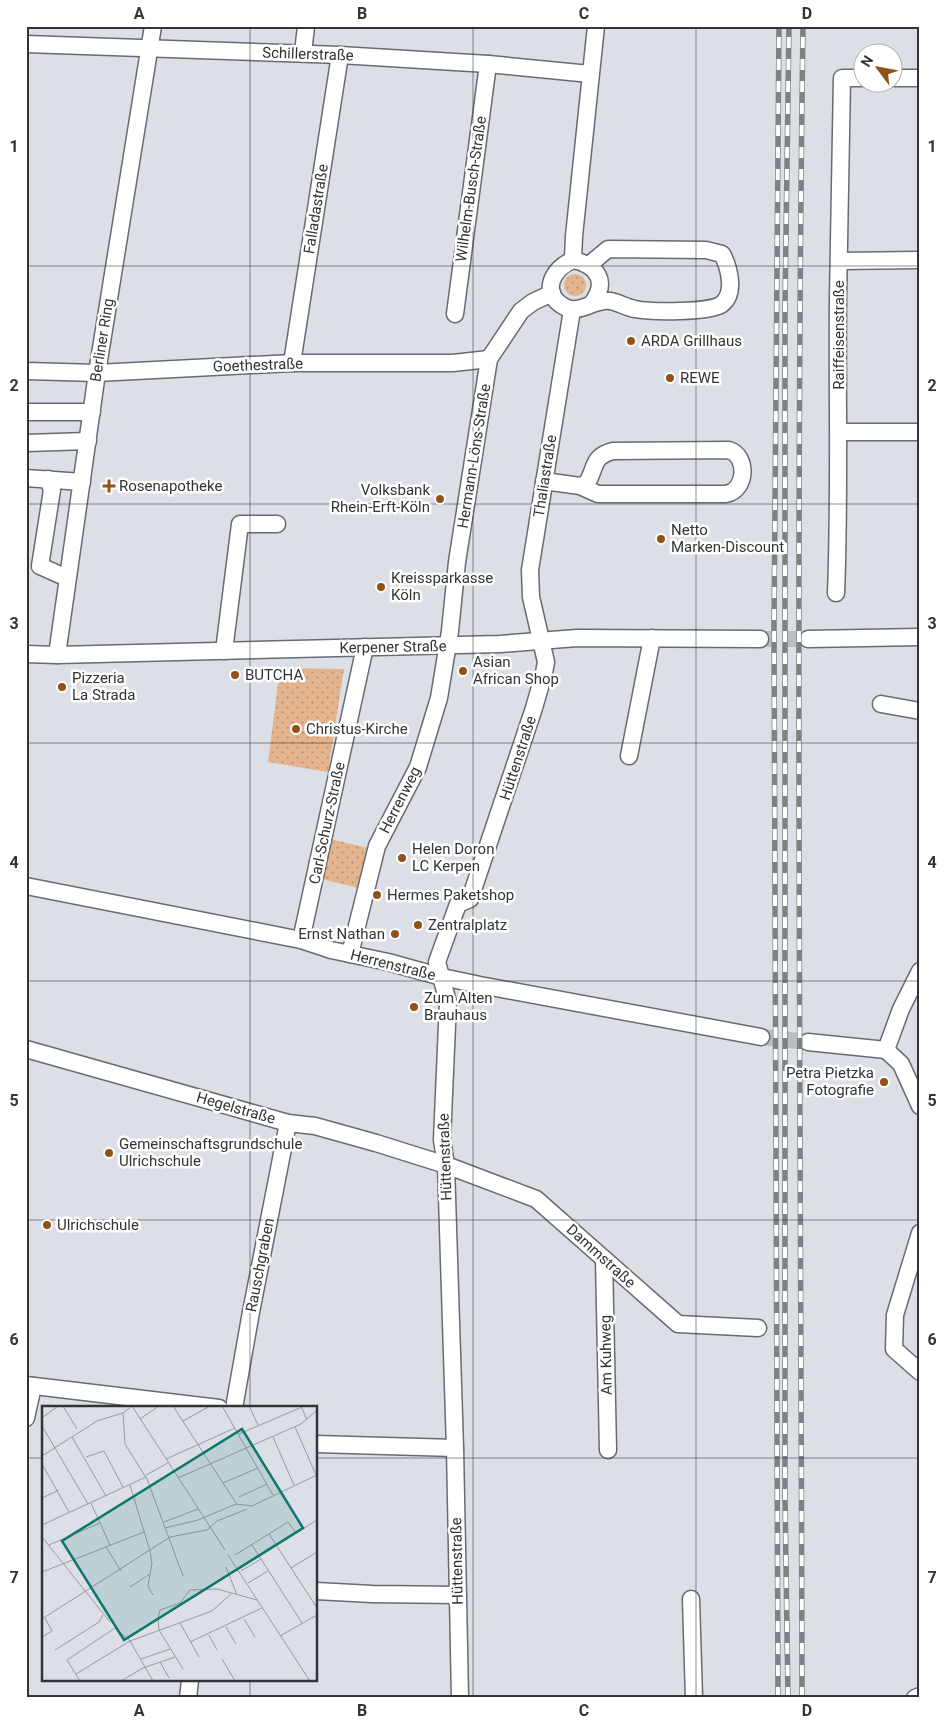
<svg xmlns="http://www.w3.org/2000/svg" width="946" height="1724" viewBox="0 0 946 1724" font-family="Roboto,sans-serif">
	<defs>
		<pattern id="grass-dots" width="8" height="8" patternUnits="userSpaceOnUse" patternTransform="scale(1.25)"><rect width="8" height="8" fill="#e4b48e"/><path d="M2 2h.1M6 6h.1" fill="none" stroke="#b99375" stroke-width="1.8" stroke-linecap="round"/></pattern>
	</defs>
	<rect width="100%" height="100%" fill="#dce0e6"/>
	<g fill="url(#grass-dots)">
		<circle cx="575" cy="285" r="11"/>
		<path d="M280,668L344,669L328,772L268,762Z"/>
		<path d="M330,839L373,849L363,889L321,879Z"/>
	</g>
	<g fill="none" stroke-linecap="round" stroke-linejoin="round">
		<g stroke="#babec3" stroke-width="16" stroke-dasharray="16 8" stroke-linecap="butt">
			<path d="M760,639H808"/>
			<path d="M761,1037L808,1042"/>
		</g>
		<defs>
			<g id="minor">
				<path d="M26,44L340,55L488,64L590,74"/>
				<path d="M303,53L306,26"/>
				<path d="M894,78H920"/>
				<path d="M573,260L574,236L596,26"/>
				<path d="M839,261L920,260"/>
				<path d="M589,265L608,249L706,250L722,254C729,267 736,293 722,304C711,313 650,312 635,309C627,308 618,302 610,301C593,299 579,316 563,306C540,292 553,268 573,260C597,265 608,281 593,302"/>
				<path d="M455,314L488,64"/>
				<path d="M292,363L340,55"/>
				<path d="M26,371L97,373L292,363H453L489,359"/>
				<path d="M26,412H92"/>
				<path d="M839,432H920"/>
				<path d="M26,443L88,441"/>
				<path d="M26,478L82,482"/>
				<path d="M48,479L52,490L40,566L67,578"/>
				<path d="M544,481L580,486L586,484C597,469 590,457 613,451L729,450C748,456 747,490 726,494H598L580,486"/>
				<path d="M836,593C840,494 837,396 838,298C839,224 841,151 842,78H864"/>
				<path d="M808,639L920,637"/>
				<path d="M224,651L240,524H277"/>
				<path d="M26,654L57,655L500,644L577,638L760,639"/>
				<path d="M57,655L97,373L153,26"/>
				<path d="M881,704L920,711"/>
				<path d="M629,756L652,638"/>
				<path d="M26,886L301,940L331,950L388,962L442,977L480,985L761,1037"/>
				<path d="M301,940L365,647"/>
				<path d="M350,954L377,846L418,767L439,698L450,631L457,562L489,359L521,311L533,302L552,293"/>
				<path d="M808,1042L886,1050"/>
				<path d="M26,1049L288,1123L315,1126L376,1143L446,1165L536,1199L678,1324L758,1328"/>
				<path d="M886,1050L901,1009L920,971"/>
				<path d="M886,1050L901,1064L920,1106"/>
				<path d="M920,1233L895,1315L894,1349L920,1372"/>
				<path d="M604,1259L608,1450"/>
				<path d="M26,1385L219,1408"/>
				<path d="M234,1408L251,1312L288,1123"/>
				<path d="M26,1418L33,1386"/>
				<path d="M316,1444L455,1448"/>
				<path d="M316,1591L372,1594L458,1595"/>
				<path d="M691,1599L694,1698"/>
				<path d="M188,1698L190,1680"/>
				<path d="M460,1698L455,1448L446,1165L442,1140L448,1002L437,962L458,904L470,899L534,708L544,673L546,662L531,597L530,570L572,310"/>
				<path d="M915,1698L920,1696"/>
			</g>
		</defs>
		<use href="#minor" stroke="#686b70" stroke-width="19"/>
		<use href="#minor" stroke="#fff" stroke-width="16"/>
		<defs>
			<g id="rail">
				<path d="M778,1698L774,626L779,26"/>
				<path d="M788,1698L785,1495V307L789,26"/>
				<path d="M802,1698C801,1141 795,583 803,26"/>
			</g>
		</defs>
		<use href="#rail" stroke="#7f8185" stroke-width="5.5"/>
		<use href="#rail" stroke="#fff" stroke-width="4" stroke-dasharray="11" stroke-linecap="butt"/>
	</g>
	<path fill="none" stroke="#333437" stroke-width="1" stroke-opacity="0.55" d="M250,26V1408M473,26V1698M696,26V1698M26,266H920M26,504H920M26,743H920M26,981H920M26,1220H920M26,1458H44M316,1458H920M250,1680V1698"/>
	<g fill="#905216" stroke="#fff" stroke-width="2">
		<circle cx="631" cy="341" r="5"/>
		<circle cx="670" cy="378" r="5"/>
		<path d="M106.5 478.5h5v5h5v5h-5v5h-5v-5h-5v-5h5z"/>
		<circle cx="440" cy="499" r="5"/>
		<circle cx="661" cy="539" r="5"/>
		<circle cx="381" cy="587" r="5"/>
		<circle cx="463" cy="671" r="5"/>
		<circle cx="235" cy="675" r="5"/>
		<circle cx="62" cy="687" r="5"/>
		<circle cx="296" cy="729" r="5"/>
		<circle cx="402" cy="858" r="5"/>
		<circle cx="377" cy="895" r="5"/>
		<circle cx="418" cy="925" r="5"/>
		<circle cx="395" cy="934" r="5"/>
		<circle cx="414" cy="1007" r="5"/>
		<circle cx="884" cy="1082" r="5"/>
		<circle cx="109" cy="1153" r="5"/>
		<circle cx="47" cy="1225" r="5"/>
	</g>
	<g text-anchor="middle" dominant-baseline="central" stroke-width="5" stroke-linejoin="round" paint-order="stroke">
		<g font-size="15" fill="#333437" stroke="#fff">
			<text transform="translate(308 54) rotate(2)">Schillerstraße</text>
			<text transform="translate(471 189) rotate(-82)">Wilhelm-Busch-Straße</text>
			<text transform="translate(316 209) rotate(-81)">Falladastraße</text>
			<text transform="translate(839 335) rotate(-90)">Raiffeisenstraße</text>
			<text transform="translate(102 340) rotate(-81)">Berliner Ring</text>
			<text transform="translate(258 365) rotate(-2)">Goethestraße</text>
			<text transform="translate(474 456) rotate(-81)">Hermann-Löns-Straße</text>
			<text transform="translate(545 476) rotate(-81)">Thaliastraße</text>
			<text transform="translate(393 647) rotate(-1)">Kerpener Straße</text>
			<text transform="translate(518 758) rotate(-72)">Hüttenstraße</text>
			<text transform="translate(400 800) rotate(-63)">Herrenweg</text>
			<text transform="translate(327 823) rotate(-78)">Carl-Schurz-Straße</text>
			<text transform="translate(393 965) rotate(14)">Herrenstraße</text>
			<text transform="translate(236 1108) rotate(16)">Hegelstraße</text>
			<text transform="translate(445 1157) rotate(-92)">Hüttenstraße</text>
			<text transform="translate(601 1256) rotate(42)">Dammstraße</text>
			<text transform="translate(260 1265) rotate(-79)">Rauschgraben</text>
			<text transform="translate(606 1355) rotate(-91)">Am Kuhweg</text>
			<text transform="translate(457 1561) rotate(-91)">Hüttenstraße</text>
		</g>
		<g font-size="15" fill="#333437" stroke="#fff" text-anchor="start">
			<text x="641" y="341">ARDA Grillhaus</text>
			<text x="680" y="378">REWE</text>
			<text x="119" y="486">Rosenapotheke</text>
			<text x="430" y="490" text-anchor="end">Volksbank<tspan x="430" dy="17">Rhein-Erft-Köln</tspan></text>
			<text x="671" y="530">Netto<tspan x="671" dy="17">Marken-Discount</tspan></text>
			<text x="391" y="578">Kreissparkasse<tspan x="391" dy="17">Köln</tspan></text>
			<text x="473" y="662">Asian<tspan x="473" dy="17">African Shop</tspan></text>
			<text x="245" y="675">BUTCHA</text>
			<text x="72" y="678">Pizzeria<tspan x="72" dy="17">La Strada</tspan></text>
			<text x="306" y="729">Christus-Kirche</text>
			<text x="412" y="849">Helen Doron<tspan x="412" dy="17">LC Kerpen</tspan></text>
			<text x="387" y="895">Hermes Paketshop</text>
			<text x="428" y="925">Zentralplatz</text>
			<text x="385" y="934" text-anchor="end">Ernst Nathan</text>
			<text x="424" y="998">Zum Alten<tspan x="424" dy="17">Brauhaus</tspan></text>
			<text x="874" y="1073" text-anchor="end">Petra Pietzka<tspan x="874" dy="17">Fotografie</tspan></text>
			<text x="119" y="1144">Gemeinschaftsgrundschule<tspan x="119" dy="17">Ulrichschule</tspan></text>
			<text x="57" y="1225">Ulrichschule</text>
		</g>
	</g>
	<g transform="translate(42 1406)">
		<rect width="275" height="275" fill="#dce0e6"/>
		<path fill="none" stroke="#989ba0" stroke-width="1" d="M21,0L35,23M90,0L183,144M131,0L194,97M180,0L231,89M207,0L216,19M259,0L265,14M81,7L83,38L105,73L141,170M0,12L16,0M98,13L117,0M141,15L168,0M0,20L46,98M253,21L274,69M197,28L260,1M30,31L64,90M231,31L252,79M0,50L55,15L81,7L90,0M44,51L62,45L81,81M124,53L193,22M0,58L27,106M104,69L126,57M136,72L259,18L275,4M181,77L216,62M88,79L108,145L110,157L106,180L111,189M197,91L225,78M0,92L17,84M49,97L68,139M122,116L156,103M0,119L104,71M123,122L156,114L194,98L210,100L275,69M227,128L275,202M0,131L68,216M7,139L58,117M210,139L260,217M64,141L79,165M186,149L268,275M193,149L246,116L254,127L275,114M184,161L195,189M249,162L275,146M199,165L219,153M0,166L102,126M206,177L226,165M88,181L108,168M148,184L175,183L215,194M0,213L128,131L165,124L175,115L205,103M202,213L213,231M138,217L157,251M184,221L194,238M73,222L88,235L111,275M167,229L175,244M238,230L275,209M0,231L10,225L3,212M148,236L220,202M13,244L57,216L61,209M99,253L128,243M180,253L193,275M118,256L127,272M141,263L117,224L116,212L118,204L138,197L148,184M34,268L88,235L170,205L189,188M38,275L25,254L73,222M79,275L101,262L133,251"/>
		<path fill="#0f766e" fill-opacity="0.15" stroke="#0f766e" stroke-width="2.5" d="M200,23L261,122L82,234L20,135Z"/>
		<rect width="275" height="275" fill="none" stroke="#333437" stroke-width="2.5"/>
	</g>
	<rect width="946" height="1724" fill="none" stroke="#ffffff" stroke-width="55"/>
	<g transform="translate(878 68) rotate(302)"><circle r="24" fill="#ffffff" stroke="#adaeaf"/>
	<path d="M0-4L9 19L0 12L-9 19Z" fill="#905216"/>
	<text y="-8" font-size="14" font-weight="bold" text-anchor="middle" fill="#333437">N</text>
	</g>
	<rect x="28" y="28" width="890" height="1668" fill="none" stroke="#333437" stroke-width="2"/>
	<g font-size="16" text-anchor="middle" font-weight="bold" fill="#333437">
		<text x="139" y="19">A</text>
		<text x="362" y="19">B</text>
		<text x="584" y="19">C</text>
		<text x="807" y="19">D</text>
		<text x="14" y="152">1</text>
		<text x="932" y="152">1</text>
		<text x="14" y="391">2</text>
		<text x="932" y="391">2</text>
		<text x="14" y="629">3</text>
		<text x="932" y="629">3</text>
		<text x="14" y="868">4</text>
		<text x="932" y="868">4</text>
		<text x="14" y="1106">5</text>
		<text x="932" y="1106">5</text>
		<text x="14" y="1345">6</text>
		<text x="932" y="1345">6</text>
		<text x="14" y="1583">7</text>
		<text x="932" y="1583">7</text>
		<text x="139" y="1716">A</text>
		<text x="362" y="1716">B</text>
		<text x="584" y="1716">C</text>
		<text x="807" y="1716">D</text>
	</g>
</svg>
